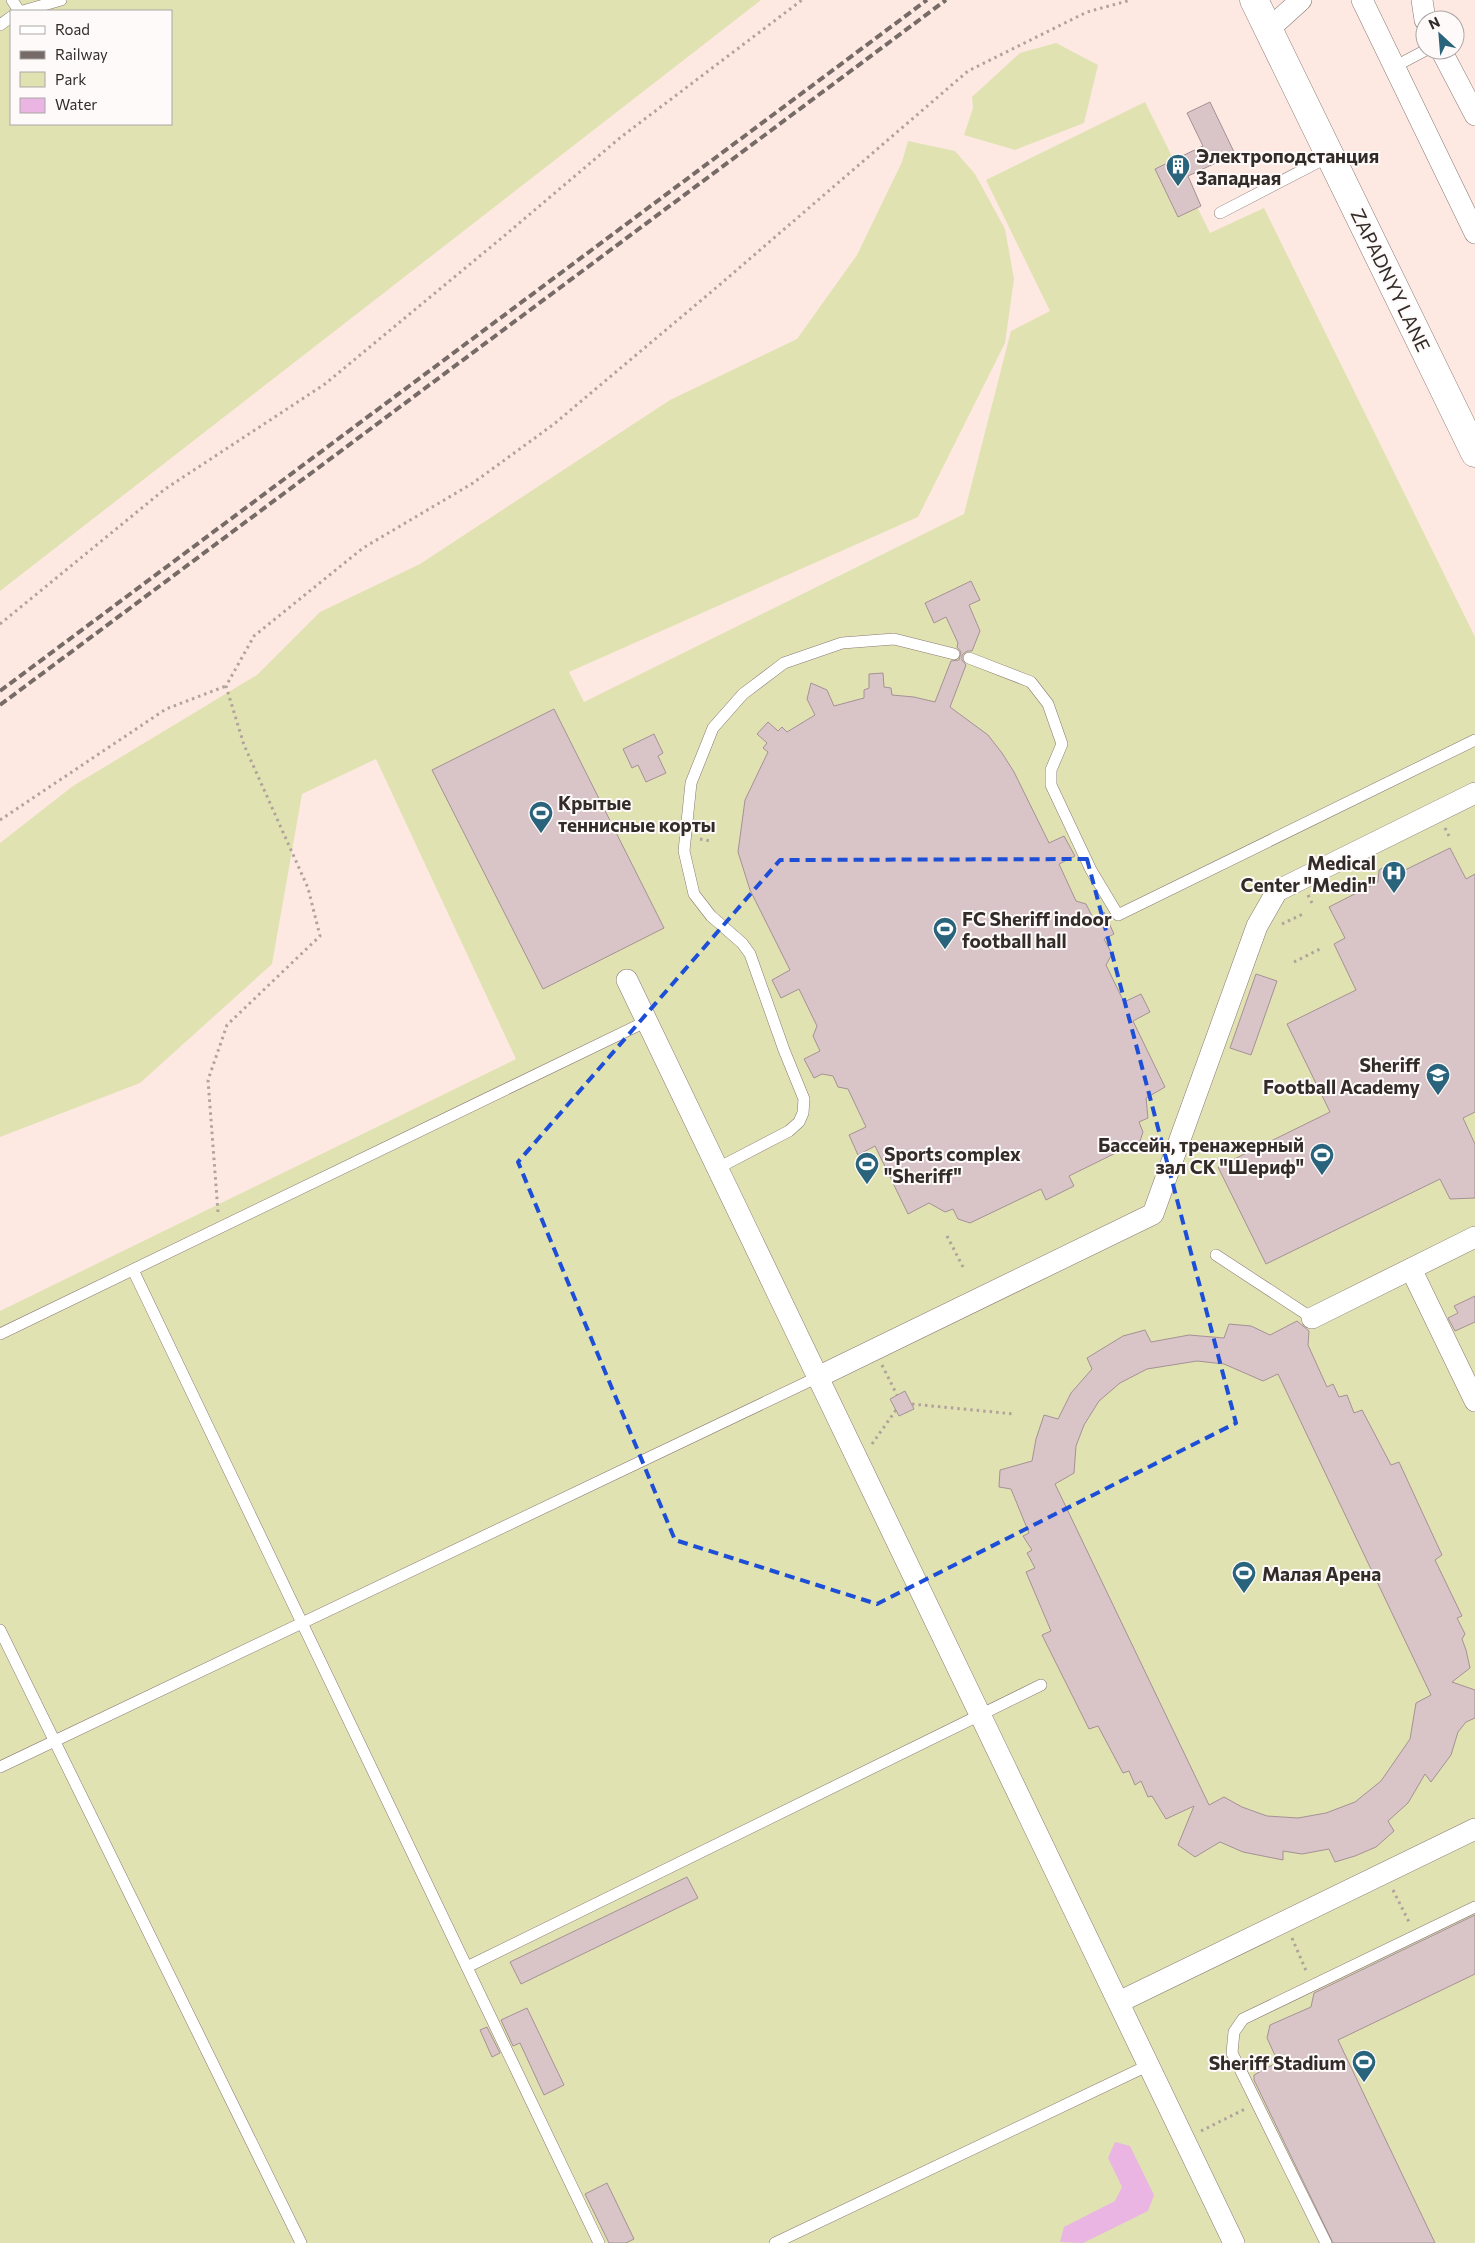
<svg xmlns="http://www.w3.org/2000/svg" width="1475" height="2243" viewBox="0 0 1475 2243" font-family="Commissioner,sans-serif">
	<rect width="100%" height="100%" fill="#fde9e2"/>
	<g fill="#e0e2b2" fill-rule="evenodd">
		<path d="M0,0H761L0,591ZM11,11H171V124H11Z"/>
		<path d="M1056,43L1098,65L1084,123L1015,150L964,135L973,108L972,97L1020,53Z"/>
		<path d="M1145,102L1210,233L1264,208L1475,637V2243H0V1311L516,1059L376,759L302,794L272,964L140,1083L0,1137V843L73,786L257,675L320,612L420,564L670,400L797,339L857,255L902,162L908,141L955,151L975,174L1005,229L1014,279L1005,343L918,517L569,672L584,702L964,514L1011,331L1050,311L986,180Z"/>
	</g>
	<path fill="#eab5e2" d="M1115,2142L1130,2146L1154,2195L1148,2211L1083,2243L1060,2242L1064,2227L1115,2201L1122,2187L1108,2158Z"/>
	<g fill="#d9c5c8" stroke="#a59195" fill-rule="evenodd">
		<path d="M1210,102L1235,154L1188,176L1201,206L1178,217L1155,169L1203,146L1187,113Z"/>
		<path d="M971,581L980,600L969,605L980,631L972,651H967L962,655V660L966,665L950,707L988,735L1002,753L1014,772L1049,843L1064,836L1075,856L1059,864L1076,901L1086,904L1093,918L1104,912L1114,934L1104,939L1112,954L1106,965L1124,1002L1141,994L1150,1012L1133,1021L1165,1087L1146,1098L1148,1118L1139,1122L1143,1132L1140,1141L1069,1176L1074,1186L1046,1200L1041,1189L970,1223L958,1219L953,1209L945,1212L929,1203L908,1214L875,1146L858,1155L849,1135L866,1127L848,1089L838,1087L833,1076L822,1074L814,1078L804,1059L820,1051L813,1036L817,1026L799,989L781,998L772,980L790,970L750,890L738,852L745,800L768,752L763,748L767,743L757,734L768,722L778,731L782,727L787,732L815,715L807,699L811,683L827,690L834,706L864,698V690L869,688V674L883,673L884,687L891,688L892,695L914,697L935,702L951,661L959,660L961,652L957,647L958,643L946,617L934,623L925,603Z"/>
		<path d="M554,709L664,928L543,989L432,770Z"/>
		<path d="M654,734L663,753L658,756L666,773L646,782L638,765L632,768L623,749Z"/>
		<path d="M1450,848L1466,879L1475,874V1112L1463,1118L1475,1144V1198L1450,1199L1440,1179L1266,1264L1218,1167L1330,1112L1287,1024L1356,990L1334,944L1345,938L1329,907L1378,882L1379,870L1390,864L1403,871Z"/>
		<path d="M1256,974L1277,981L1251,1055L1230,1048Z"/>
		<path d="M1475,1296V1322L1455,1331L1448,1318L1458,1313L1454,1306Z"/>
		<path d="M1297,1321L1309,1331L1308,1345L1327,1387L1333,1384L1339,1397L1347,1395L1354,1413L1362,1410L1391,1465L1399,1462L1442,1555L1435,1560L1462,1616L1457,1618L1465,1634L1462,1639L1466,1650L1470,1668L1452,1682L1475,1690V1718L1466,1722L1458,1732L1451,1755L1431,1782L1425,1774L1408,1803L1388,1821L1394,1831L1376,1847L1355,1856L1335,1862L1329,1849L1302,1854L1283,1851V1860L1243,1852L1220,1842L1195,1857L1178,1845L1194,1806L1166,1819L1152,1796L1148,1797L1141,1781L1135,1785L1129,1771L1123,1773L1098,1726L1089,1729L1042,1635L1051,1631L1026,1572L1035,1568L1027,1553L1032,1550L1023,1536L1029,1533L1011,1489L999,1487L1000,1470L1032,1461L1036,1439L1044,1415L1058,1419L1071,1393L1092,1369L1087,1358L1123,1336L1145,1330L1151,1342L1189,1335L1224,1338L1229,1324L1251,1326L1270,1335ZM1197,1361L1224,1364L1263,1381L1278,1374L1431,1695L1416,1703L1410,1739L1381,1781L1355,1802L1326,1813L1298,1818L1267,1816L1242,1807L1224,1797L1209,1805L1055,1484L1074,1473L1076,1446L1084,1425L1099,1401L1120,1383L1147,1369Z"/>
		<path d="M905,1391L914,1409L899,1416L890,1399Z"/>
		<path d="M687,1877L698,1898L521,1984L510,1962Z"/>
		<path d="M1475,1915V1974L1338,2040L1435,2243H1333L1254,2080V2075L1278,2062L1267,2038L1270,2025L1311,2007L1314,1993Z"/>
		<path d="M527,2008L564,2085L544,2095L520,2043L513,2046L501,2020Z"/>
		<path d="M487,2027L500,2053L492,2057L480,2030Z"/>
		<path d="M607,2183L634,2239L626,2243H609L585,2194Z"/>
	</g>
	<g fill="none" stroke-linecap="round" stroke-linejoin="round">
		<defs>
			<g id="lane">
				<path d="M12,0L19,11"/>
				<path d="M23,11L61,0"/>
				<path d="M0,25L11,17"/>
				<path d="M1394,67L1426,50"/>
				<path d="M1220,213L1330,156"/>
				<path d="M969,658L1031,682L1048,704L1062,744L1051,770V785L1091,870L1118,915L1475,740"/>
				<path d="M718,1168L789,1131L799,1122L803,1113L804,1099L784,1050L750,954L742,943L711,916L694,894L684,851L691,783L713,728L743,694L784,663L842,643L894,639L954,654"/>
				<path d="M1216,1255L1312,1318"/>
				<path d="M133,1270L599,2243"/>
				<path d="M0,1334L647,1021"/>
				<path d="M0,1630L301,2243"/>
				<path d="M0,1767L818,1377"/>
				<path d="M467,1967L1041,1685"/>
				<path d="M775,2243L1149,2065"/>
				<path d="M1326,2243L1232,2053L1234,2032L1243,2019L1475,1907"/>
			</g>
			<g id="street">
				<path d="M1362,0L1475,233"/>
				<path d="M1422,0L1425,20"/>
				<path d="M1268,30L1301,0"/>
				<path d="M1441,50L1475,115"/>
				<path d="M627,980L1234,2243"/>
				<path d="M1411,1269L1475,1401"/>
				<path d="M1312,1318L1475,1237"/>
				<path d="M818,1377L1153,1214L1257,926L1277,891L1475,793"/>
				<path d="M1119,2002L1475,1829"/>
			</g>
			<path id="primary" d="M1254,0L1475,453"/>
		</defs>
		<use href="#lane" stroke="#8a7872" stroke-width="12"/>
		<use href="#street" stroke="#8a7872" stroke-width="22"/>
		<use href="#primary" stroke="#8a7872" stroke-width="29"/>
		<g stroke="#b1a29c" stroke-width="3" stroke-dasharray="2.5 4" stroke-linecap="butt">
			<path d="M0,624L165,489L325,384L504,236L621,137L802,0"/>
			<path d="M0,820L166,709L226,686"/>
			<path d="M1445,828L1449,836"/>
			<path d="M700,839L711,841"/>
			<path d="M1308,895L1312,903"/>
			<path d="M1282,924L1305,913"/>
			<path d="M1294,962L1322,948"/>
			<path d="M218,1212L208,1080L227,1025L320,936L308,888L244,745L226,686L254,636L363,548L473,483L554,424L717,287L968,71L1087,12L1131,0"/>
			<path d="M947,1236L963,1267"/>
			<path d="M882,1365L897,1395"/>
			<path d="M912,1404L1014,1414"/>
			<path d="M872,1444L896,1410"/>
			<path d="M1393,1890L1410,1924"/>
			<path d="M1292,1938L1307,1973"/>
			<path d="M1201,2131L1245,2109"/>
		</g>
		<use href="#lane" stroke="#fff" stroke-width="11"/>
		<use href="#street" stroke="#fff" stroke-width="21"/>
		<use href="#primary" stroke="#fff" stroke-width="28"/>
		<g stroke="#776b67" stroke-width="4" stroke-dasharray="8 4" stroke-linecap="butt">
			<path d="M0,691L927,0"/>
			<path d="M0,705L946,0"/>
		</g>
	</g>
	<path fill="none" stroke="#1d4ed8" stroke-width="4" stroke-dasharray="10 6" stroke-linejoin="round" d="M1087,859L1236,1423L877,1604L675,1540L518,1162L780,860Z"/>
	<defs>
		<symbol id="building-pin" viewBox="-11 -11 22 30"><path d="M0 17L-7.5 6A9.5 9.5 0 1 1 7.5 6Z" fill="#29647c" stroke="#fefaf9"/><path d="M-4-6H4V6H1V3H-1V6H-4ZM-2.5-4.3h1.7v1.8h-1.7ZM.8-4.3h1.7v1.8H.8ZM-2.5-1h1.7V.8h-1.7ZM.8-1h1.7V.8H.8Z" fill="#fff"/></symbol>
		<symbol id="stadium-pin" viewBox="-11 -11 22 30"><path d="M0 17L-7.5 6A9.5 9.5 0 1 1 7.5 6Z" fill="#29647c" stroke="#fefaf9"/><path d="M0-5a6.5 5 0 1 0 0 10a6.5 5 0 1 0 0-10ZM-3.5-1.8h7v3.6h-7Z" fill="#fff"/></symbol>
		<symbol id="hospital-pin" viewBox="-11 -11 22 30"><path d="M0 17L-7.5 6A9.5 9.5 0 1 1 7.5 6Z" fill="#29647c" stroke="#fefaf9"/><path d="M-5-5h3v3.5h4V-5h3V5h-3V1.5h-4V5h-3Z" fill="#fff"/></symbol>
		<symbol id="school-pin" viewBox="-11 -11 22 30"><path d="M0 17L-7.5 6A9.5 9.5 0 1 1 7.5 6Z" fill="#29647c" stroke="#fefaf9"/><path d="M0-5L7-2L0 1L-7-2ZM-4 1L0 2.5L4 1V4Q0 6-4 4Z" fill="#fff"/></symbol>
	</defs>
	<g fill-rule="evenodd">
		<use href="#building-pin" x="1164" y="152" width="28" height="38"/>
		<use href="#stadium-pin" x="527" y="799" width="28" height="38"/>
		<use href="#hospital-pin" x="1380" y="859" width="28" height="38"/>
		<use href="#stadium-pin" x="931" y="915" width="28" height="38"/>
		<use href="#school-pin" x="1424" y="1061" width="28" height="38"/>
		<use href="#stadium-pin" x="1308" y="1141" width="28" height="38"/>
		<use href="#stadium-pin" x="853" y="1150" width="28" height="38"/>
		<use href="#stadium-pin" x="1230" y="1559" width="28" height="38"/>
		<use href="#stadium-pin" x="1350" y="2048" width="28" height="38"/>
	</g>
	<g text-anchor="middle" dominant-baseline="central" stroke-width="4" stroke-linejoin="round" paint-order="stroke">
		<g font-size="19" font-weight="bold" fill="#322b28" stroke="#fefaf9" text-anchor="start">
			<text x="1196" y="155">Электроподстанция<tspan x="1196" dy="22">Западная</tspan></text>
			<text x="558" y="802">Крытые<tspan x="558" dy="22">теннисные корты</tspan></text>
			<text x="1376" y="862" text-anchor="end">Medical<tspan x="1376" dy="22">Center "Medin"</tspan></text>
			<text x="962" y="918">FC Sheriff indoor<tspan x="962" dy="22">football hall</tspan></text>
			<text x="1420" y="1064" text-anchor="end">Sheriff<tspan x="1420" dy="22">Football Academy</tspan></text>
			<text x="1304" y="1144" text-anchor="end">Бассейн, тренажерный<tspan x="1304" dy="22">зал СК "Шериф"</tspan></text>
			<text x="884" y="1153">Sports complex<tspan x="884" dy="22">"Sheriff"</tspan></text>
			<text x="1262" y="1573">Малая Арена</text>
			<text x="1346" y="2062" text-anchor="end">Sheriff Stadium</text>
		</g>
		<g font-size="19" fill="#322b28" stroke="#fefaf9">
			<text transform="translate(1391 280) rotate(64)">ZAPADNYY LANE</text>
		</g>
	</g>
	<rect x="10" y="10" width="162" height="115" fill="#fefaf9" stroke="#aca7a5"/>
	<rect x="20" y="26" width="25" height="8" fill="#ffffff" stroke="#aca7a5"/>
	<text x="55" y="35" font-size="15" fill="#322b28">Road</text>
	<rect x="20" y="51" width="25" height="8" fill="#776b67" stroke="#aca7a5"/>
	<text x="55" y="60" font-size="15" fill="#322b28">Railway</text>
	<rect x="20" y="72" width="25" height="15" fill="#e0e2b2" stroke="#aca7a5"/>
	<text x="55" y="85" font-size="15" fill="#322b28">Park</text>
	<rect x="20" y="98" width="25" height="15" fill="#eab5e2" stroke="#aca7a5"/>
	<text x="55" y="110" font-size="15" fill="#322b28">Water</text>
	<g transform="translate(1440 35) rotate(334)"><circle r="24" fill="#fefaf9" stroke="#aca7a5"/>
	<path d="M0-4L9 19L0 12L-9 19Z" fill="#29647c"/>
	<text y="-8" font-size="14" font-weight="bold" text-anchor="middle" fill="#322b28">N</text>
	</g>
</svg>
